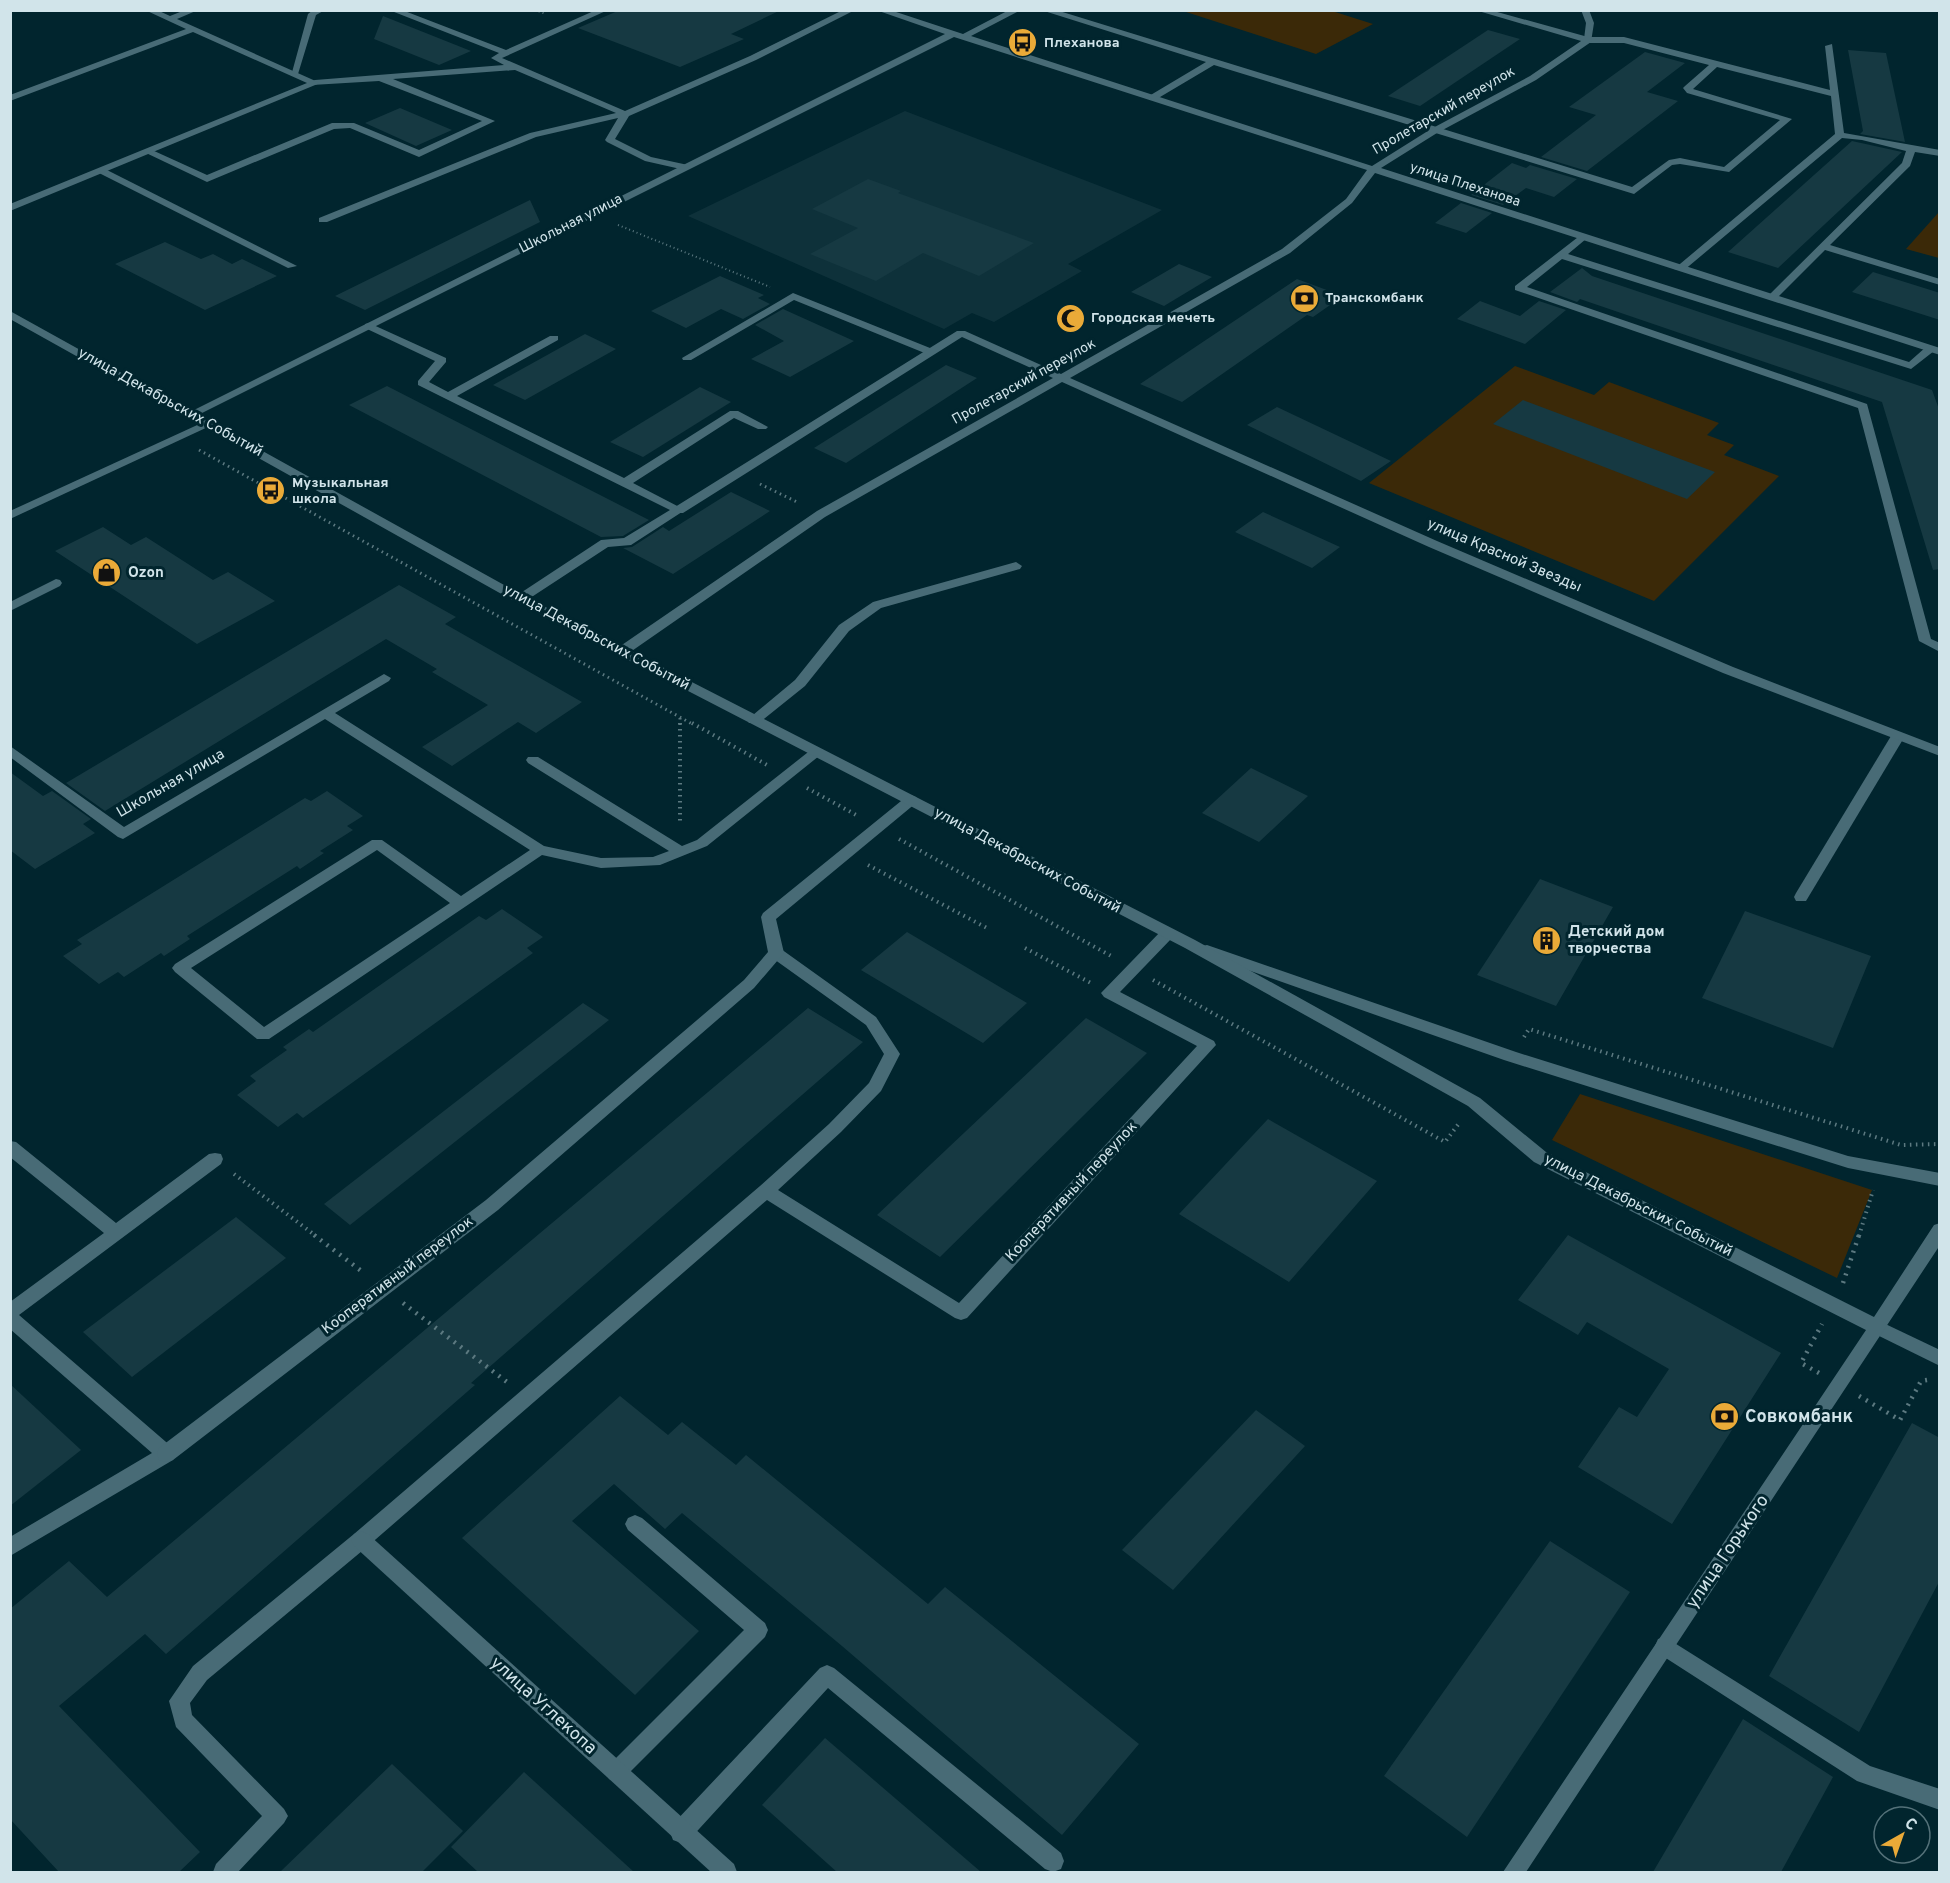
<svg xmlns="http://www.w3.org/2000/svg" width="1950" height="1883" viewBox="0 0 1950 1883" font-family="Overpass,sans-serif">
	<rect width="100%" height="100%" fill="#01252e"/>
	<path fill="#0e313a" d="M905,111L1162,210L1068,264L1082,271L994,322L972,313L944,329L688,216Z"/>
	<g fill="#3b2908">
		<path d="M1183,11H1332L1373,24L1316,54Z"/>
		<path d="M1939,212V258L1906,249Z"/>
		<path d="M1515,366L1594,395L1609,382L1719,423L1707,435L1734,445L1724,455L1779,476L1654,601L1369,483Z"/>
		<path d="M1580,1094L1872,1190L1837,1278L1552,1140Z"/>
	</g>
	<g fill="#163942">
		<path d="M620,10H781L731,34L744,39L680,67L578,28Z"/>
		<path d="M383,16L471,51L439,65L374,39Z"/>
		<path d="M1488,30L1520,39L1420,106L1388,96Z"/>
		<path d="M1848,50L1886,53L1905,142L1860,134L1863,131Z"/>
		<path d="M1645,52L1685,63L1647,92L1678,101L1587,171L1541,157L1596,115L1569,107Z"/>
		<path d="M400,108L452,130L416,146L365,123Z"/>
		<path d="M1852,141L1902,152L1778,268L1728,252Z"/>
		<path d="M1512,163L1526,168L1530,165L1577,179L1554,197L1526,188L1503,205L1471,195Z"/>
		<path d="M868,179L901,191L898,193L1034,243L979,276L923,253L876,281L810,254L858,228L812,209Z"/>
		<path d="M530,200L540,222L365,310L335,296Z"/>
		<path d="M1461,203L1492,213L1466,233L1435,223Z"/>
		<path d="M165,242L201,259L213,254L232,264L242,259L277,276L205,310L115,264Z"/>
		<path d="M1179,264L1212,277L1164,306L1131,292Z"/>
		<path d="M1582,268L1592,276L1932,390L1940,412V569L1933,570L1882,402L1580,299L1577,302L1550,292Z"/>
		<path d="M1873,272L1940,293V320L1852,292Z"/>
		<path d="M720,276L764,295L758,298L770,304L743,319L721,309L686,328L651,311Z"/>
		<path d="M1297,279L1343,296L1313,317L1307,315L1182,402L1140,384Z"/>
		<path d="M1480,301L1520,316L1539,301L1566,310L1525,344L1457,319Z"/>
		<path d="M783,309L854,341L790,377L751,359L784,341L755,325Z"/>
		<path d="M585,334L616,349L525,400L493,385Z"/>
		<path d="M946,365L977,378L846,463L814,448Z"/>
		<path d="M387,386L649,520L623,536L601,537L349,405Z"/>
		<path d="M700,387L731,402L643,457L610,442Z"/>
		<path d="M1523,400L1715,472L1687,499L1493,424Z"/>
		<path d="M1277,407L1391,461L1361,481L1247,425Z"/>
		<path d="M731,492L770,511L673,574L623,548L632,547L663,527L669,531Z"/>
		<path d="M1263,512L1340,547L1312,568L1235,532Z"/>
		<path d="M103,527L131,545L146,537L213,580L228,572L275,601L197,644L55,551Z"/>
		<path d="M399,585L456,617L445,624L582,702L536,733L518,722L452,766L422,747L488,705L432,672L437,669L386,639L105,811L66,783Z"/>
		<path d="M1251,768L1308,796L1259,842L1202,813Z"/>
		<path d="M10,772L43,796L52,791L91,819L83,824L95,833L35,869L10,850Z"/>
		<path d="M327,791L363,816L347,826L353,830L320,851L324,853L300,869L297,866L187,936L190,939L164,956L161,953L124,977L118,972L99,984L63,956L82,944L77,940L305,798L311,801Z"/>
		<path d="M1540,879L1613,907L1556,1006L1477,975Z"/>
		<path d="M502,909L543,937L527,948L533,953L303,1118L297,1113L278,1127L237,1095L256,1081L250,1076L287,1050L283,1047L309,1029L313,1032L479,916L486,920Z"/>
		<path d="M1745,911L1871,956L1833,1048L1702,998Z"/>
		<path d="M907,932L1027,1003L983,1043L861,970Z"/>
		<path d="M583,1003L609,1020L350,1225L324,1204Z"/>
		<path d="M808,1008L863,1042L471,1383L475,1385L166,1654L145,1634L59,1706L200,1852L179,1872H59L10,1819V1609L69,1561L107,1597Z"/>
		<path d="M1086,1018L1147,1053L940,1257L877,1215Z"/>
		<path d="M1268,1119L1377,1181L1289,1282L1179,1214Z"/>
		<path d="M236,1217L286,1258L132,1377L83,1332Z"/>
		<path d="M1568,1235L1781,1353L1672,1524L1578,1467L1619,1407L1637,1417L1669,1369L1587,1322L1578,1335L1518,1300Z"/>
		<path d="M10,1384L81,1450L10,1506Z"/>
		<path d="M620,1396L668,1435L682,1422L736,1465L746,1455L928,1604L945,1587L1139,1744L1062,1835L842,1646L682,1513L665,1529L614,1484L572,1521L699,1631L635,1695L462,1538Z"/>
		<path d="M1256,1410L1305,1446L1173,1590L1122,1550Z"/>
		<path d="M1912,1423L1940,1438V1580L1859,1732L1769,1676Z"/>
		<path d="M1550,1541L1630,1592L1467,1837L1384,1776Z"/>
		<path d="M1743,1719L1833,1777L1781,1872H1653Z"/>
		<path d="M825,1738L981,1872H837L762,1805Z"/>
		<path d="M392,1764L463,1831L422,1872H280Z"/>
		<path d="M524,1772L634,1872H478L451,1847Z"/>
	</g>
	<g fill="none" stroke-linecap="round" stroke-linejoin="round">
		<g stroke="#5c7980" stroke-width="2" stroke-dasharray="1 3" stroke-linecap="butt">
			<path d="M535,10L546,14"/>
			<path d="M618,225L770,287"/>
		</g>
		<g stroke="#5c7980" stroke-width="3" stroke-dasharray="1.5 4" stroke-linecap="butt">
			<path d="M199,450L694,725"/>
			<path d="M760,484L799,503"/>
			<path d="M680,718V725"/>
		</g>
		<g stroke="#5c7980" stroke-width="4" stroke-dasharray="1.5 4.5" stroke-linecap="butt">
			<path d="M680,723V824"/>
			<path d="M692,723L767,765"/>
			<path d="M807,788L858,816"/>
			<path d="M899,839L1113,957"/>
			<path d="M868,865L987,928"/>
			<path d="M1025,948L1091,983"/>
			<path d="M1153,980L1445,1142L1460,1122"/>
			<path d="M1524,1037L1529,1029L1901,1145L1940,1144"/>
			<path d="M234,1174L316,1236"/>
			<path d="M1859,1236L1873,1190"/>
		</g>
		<g stroke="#5c7980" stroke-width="4.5" stroke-dasharray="2 6" stroke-linecap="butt">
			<path d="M314,1235L364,1273"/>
			<path d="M1843,1283L1859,1235"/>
			<path d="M403,1303L507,1382"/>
			<path d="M1819,1373L1801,1363L1822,1324"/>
			<path d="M1859,1396L1900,1420L1921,1381L1927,1380"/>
		</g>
		<g fill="#486b76" fill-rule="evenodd">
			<path d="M313,10H325L316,15L298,74L291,76L308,14Z"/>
			<path d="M389,10H402L506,50L596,10H608L502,58L625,111L750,56L843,10H855L756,60L629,116L615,139L651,157L688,165V169L685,170L645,161L607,142L605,140L618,118L536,137L327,222H319V218L530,133L616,113L515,70L393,79L495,121L419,157L350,128L334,129L207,182L144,152L152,150L207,175L332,123H354L419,150L482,121L379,81L312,85V81L315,80L504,65L491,58L499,53Z"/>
			<path d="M1041,10H1056L1632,187L1669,160L1680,158L1724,167L1780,120L1687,93L1683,88L1685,86L1709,65L1624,43H1588L1475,10H1490L1588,37H1624L1830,90L1825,46L1832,44L1844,133L1940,150V156L1915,152L1910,166L1830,245L1940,279V285L1825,250L1775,300L1766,298L1902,163L1906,151L1862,140L1842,138L1683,271L1674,269L1835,134L1831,96L1717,67L1693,89L1792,119L1729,172L1680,164L1672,165L1634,194L1214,65L1155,100H1149V96L1206,62Z"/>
			<path d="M99,169H105L297,266L288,268L99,173Z"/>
			<path d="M1582,234L1586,235V239L1568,254L1909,362L1926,347H1934V351L1911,369L1562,259L1527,287L1867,404L1931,639L1940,643V652L1919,641L1858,408L1515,290V286Z"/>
			<path d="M793,293L935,350L936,352L931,355L927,354L794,300L691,360H683L682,358Z"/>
			<path d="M369,323L446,358V362L429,382L448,392L550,336H558V340L457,396L624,478L730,411H738L768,427L766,429H758L734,418L633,483L685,510L631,545L608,547L524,602H516L514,599L516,596L601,540L624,538L670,510L418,385V381L435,361L365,328V324Z"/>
			<path d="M1016,562L1022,566L1020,569L881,608L849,631L805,686L759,723H749L747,720L795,680L839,625L873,602Z"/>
			<path d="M56,579L60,580L62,583L60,586L10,611V602Z"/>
			<path d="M384,674L391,678L389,681L335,713L544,846L601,858L653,857L669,851L528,763L526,760L528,757H538L682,846L697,840L812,749H822L824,752L707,846L660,865L601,868L542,855L269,1039H257L175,972L172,968L175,964L372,840H382L461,896L530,850L325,719L123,839L118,837L10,757V746L124,827ZM377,850L450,903L264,1027L191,968Z"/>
			<path d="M1898,732L1905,736L1806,901H1796L1794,897L1796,893L1891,736Z"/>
			<path d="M1167,929L1172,930L1174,934L1172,938L1120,992L1214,1041L1216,1045L967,1318L961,1320L955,1318L767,1200L368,1546L207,1680L190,1703L192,1715L284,1809L288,1816L284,1823L238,1872H213L216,1864L262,1816L176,1727L169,1701L193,1666L354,1534L760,1186L829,1124L869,1083L884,1054L866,1025L771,957L768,953L771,949H781L876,1017L900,1054L881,1091L841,1132L778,1190L959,1303L1197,1046L1104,997L1101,993L1162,930Z"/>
			<path d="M10,1141L16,1142L116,1223L209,1154L215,1153L221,1154L223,1159L221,1164L19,1315L173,1448L175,1454L173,1460L10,1556V1537L152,1453L10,1329V1302L104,1233L10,1157Z"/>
			<path d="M635,1515L642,1518L765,1623L768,1630L765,1637L623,1779L616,1782L609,1779L606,1772L609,1765L744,1630L628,1530L625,1524L628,1518Z"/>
			<path d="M1665,1637L1870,1766L1940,1789V1810L1857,1781L1658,1653L1655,1646L1658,1639Z"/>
			<path d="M827,1665L834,1668L1061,1853L1064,1861L1061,1869L1053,1872L1045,1869L828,1688L689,1840L681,1843L673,1840L670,1832L673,1824L820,1668Z"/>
		</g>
		<g fill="#486b76" fill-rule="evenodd">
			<path d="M145,10H157L170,16L185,10H198L177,19L320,83L10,211V204L307,83L193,32L10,101V95L186,29Z"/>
			<path d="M876,10H890L963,34L1009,10H1021L971,36L1372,166L1431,129L1530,76L1584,39L1586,23L1581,10H1589L1594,23L1591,42L1536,80L1437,133L1381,168L1940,348V355L1375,173L1352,203L1290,253L1070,378L1437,541L1733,667L1940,747V756L1723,673L1429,547L1062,382L825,517L626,655H616L615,652L616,649L817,511L1053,378L962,337L683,513H675V507L957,331H965L1061,374L1282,249L1346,199L1367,170L954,37L194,417L190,418L184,415L945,34Z"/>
			<path d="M206,421L210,422V426L10,519V511Z"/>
			<path d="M911,795L916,797L918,800L916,803L776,919L784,953L754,988L498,1210L173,1460L166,1462L159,1460L157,1454L159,1448L486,1200L744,980L768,952L761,917L763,913L906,797Z"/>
			<path d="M1207,945L1516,1052L1848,1156L1940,1173V1186L1848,1168L1504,1060L1202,954L1199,950L1202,946Z"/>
			<path d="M1877,1320L1940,1350V1366L1871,1332L1868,1327L1871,1322Z"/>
			<path d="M361,1531L368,1534L734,1864L737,1872H711L354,1546L351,1540L354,1534Z"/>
		</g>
		<path fill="#486b76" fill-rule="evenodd" d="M10,311L524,596L1195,940L1480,1098L1546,1152L1874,1317L1934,1225L1940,1223V1245L1526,1872H1503L1866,1330L1534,1162L1468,1106L1185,948L516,602L10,319Z"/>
	</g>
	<defs>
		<symbol id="bus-disc" viewBox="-11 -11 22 22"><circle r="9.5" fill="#eaaa38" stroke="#01252e"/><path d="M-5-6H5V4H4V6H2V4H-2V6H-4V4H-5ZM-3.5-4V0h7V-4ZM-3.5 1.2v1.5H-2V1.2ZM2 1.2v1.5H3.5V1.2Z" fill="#111"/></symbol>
		<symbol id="bank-disc" viewBox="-11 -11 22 22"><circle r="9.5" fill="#eaaa38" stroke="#01252e"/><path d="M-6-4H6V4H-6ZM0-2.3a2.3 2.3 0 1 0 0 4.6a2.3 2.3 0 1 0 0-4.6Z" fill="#111"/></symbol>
		<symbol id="mosque-disc" viewBox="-11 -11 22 22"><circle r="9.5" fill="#eaaa38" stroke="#01252e"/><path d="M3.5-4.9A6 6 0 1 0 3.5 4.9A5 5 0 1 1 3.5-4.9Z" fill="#111"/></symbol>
		<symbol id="shop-disc" viewBox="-11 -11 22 22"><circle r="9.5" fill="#eaaa38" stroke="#01252e"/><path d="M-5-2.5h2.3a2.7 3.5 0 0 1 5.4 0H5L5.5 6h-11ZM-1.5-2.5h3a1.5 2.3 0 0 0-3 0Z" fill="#111"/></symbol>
		<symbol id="building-disc" viewBox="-11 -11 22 22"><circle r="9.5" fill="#eaaa38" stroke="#01252e"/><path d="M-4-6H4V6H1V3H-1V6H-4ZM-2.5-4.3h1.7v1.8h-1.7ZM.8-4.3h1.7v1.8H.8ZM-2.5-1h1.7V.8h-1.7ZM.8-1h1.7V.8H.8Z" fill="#111"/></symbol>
	</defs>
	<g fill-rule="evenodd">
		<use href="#bus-disc" x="1006" y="26" width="33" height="33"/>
		<use href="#bank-disc" x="1288" y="282" width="33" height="33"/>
		<use href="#mosque-disc" x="1054" y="302" width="33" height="33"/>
		<use href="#bus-disc" x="254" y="474" width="33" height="33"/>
		<use href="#shop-disc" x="90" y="556" width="33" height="33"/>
		<use href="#building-disc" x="1530" y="924" width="33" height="33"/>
		<use href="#bank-disc" x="1708" y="1400" width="33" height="33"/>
	</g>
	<g text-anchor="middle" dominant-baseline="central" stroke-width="6" stroke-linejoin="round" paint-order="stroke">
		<g font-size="14" font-weight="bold" fill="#d1e4ea" stroke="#01252e" text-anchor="start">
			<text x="1044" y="43">Плеханова</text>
			<text x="1325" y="298">Транскомбанк</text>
			<text x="1091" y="318">Городская мечеть</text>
			<text x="292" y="483">Музыкальная<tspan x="292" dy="16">школа</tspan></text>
		</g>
		<g font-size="14" fill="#d1e4ea" stroke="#01252e">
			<text transform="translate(1444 111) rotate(-30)">Пролетарский переулок</text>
			<text transform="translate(1465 185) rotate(18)">улица Плеханова</text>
			<text transform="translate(571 224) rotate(-27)">Школьная улица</text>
			<text transform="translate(1024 382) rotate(-29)">Пролетарский переулок</text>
		</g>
		<g font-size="15" fill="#d1e4ea" stroke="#01252e">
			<text transform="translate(170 403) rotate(29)">улица Декабрьских Событий</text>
			<text transform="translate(1504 556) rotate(23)">улица Красной Звезды</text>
			<text transform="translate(596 638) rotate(28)">улица Декабрьских Событий</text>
			<text transform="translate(171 784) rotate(-30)">Школьная улица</text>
			<text transform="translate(1027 861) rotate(28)">улица Декабрьских Событий</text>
			<text transform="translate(1072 1192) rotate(-47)">Кооперативный переулок</text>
			<text transform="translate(1638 1206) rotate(27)">улица Декабрьских Событий</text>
			<text transform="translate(398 1276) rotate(-37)">Кооперативный переулок</text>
		</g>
		<g font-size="15" font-weight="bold" fill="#d1e4ea" stroke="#01252e" text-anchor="start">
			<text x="128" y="573">Ozon</text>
			<text x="1568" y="932">Детский дом<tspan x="1568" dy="17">творчества</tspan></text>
		</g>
		<g font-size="18" font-weight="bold" fill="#d1e4ea" stroke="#01252e" text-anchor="start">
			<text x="1745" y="1417">Совкомбанк</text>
		</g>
		<g font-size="18" fill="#d1e4ea" stroke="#01252e">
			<text transform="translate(1728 1552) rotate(-56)">улица Горького</text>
			<text transform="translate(543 1706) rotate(42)">улица Углекопа</text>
		</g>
	</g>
	<rect width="1950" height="1883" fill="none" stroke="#d1e4ea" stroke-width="24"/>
	<g transform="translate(1902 1835) rotate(40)"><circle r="28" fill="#01252e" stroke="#547179" stroke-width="1.5"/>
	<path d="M0-4.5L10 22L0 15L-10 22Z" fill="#eaaa38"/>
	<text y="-9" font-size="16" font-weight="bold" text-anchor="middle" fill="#d1e4ea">С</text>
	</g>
</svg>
